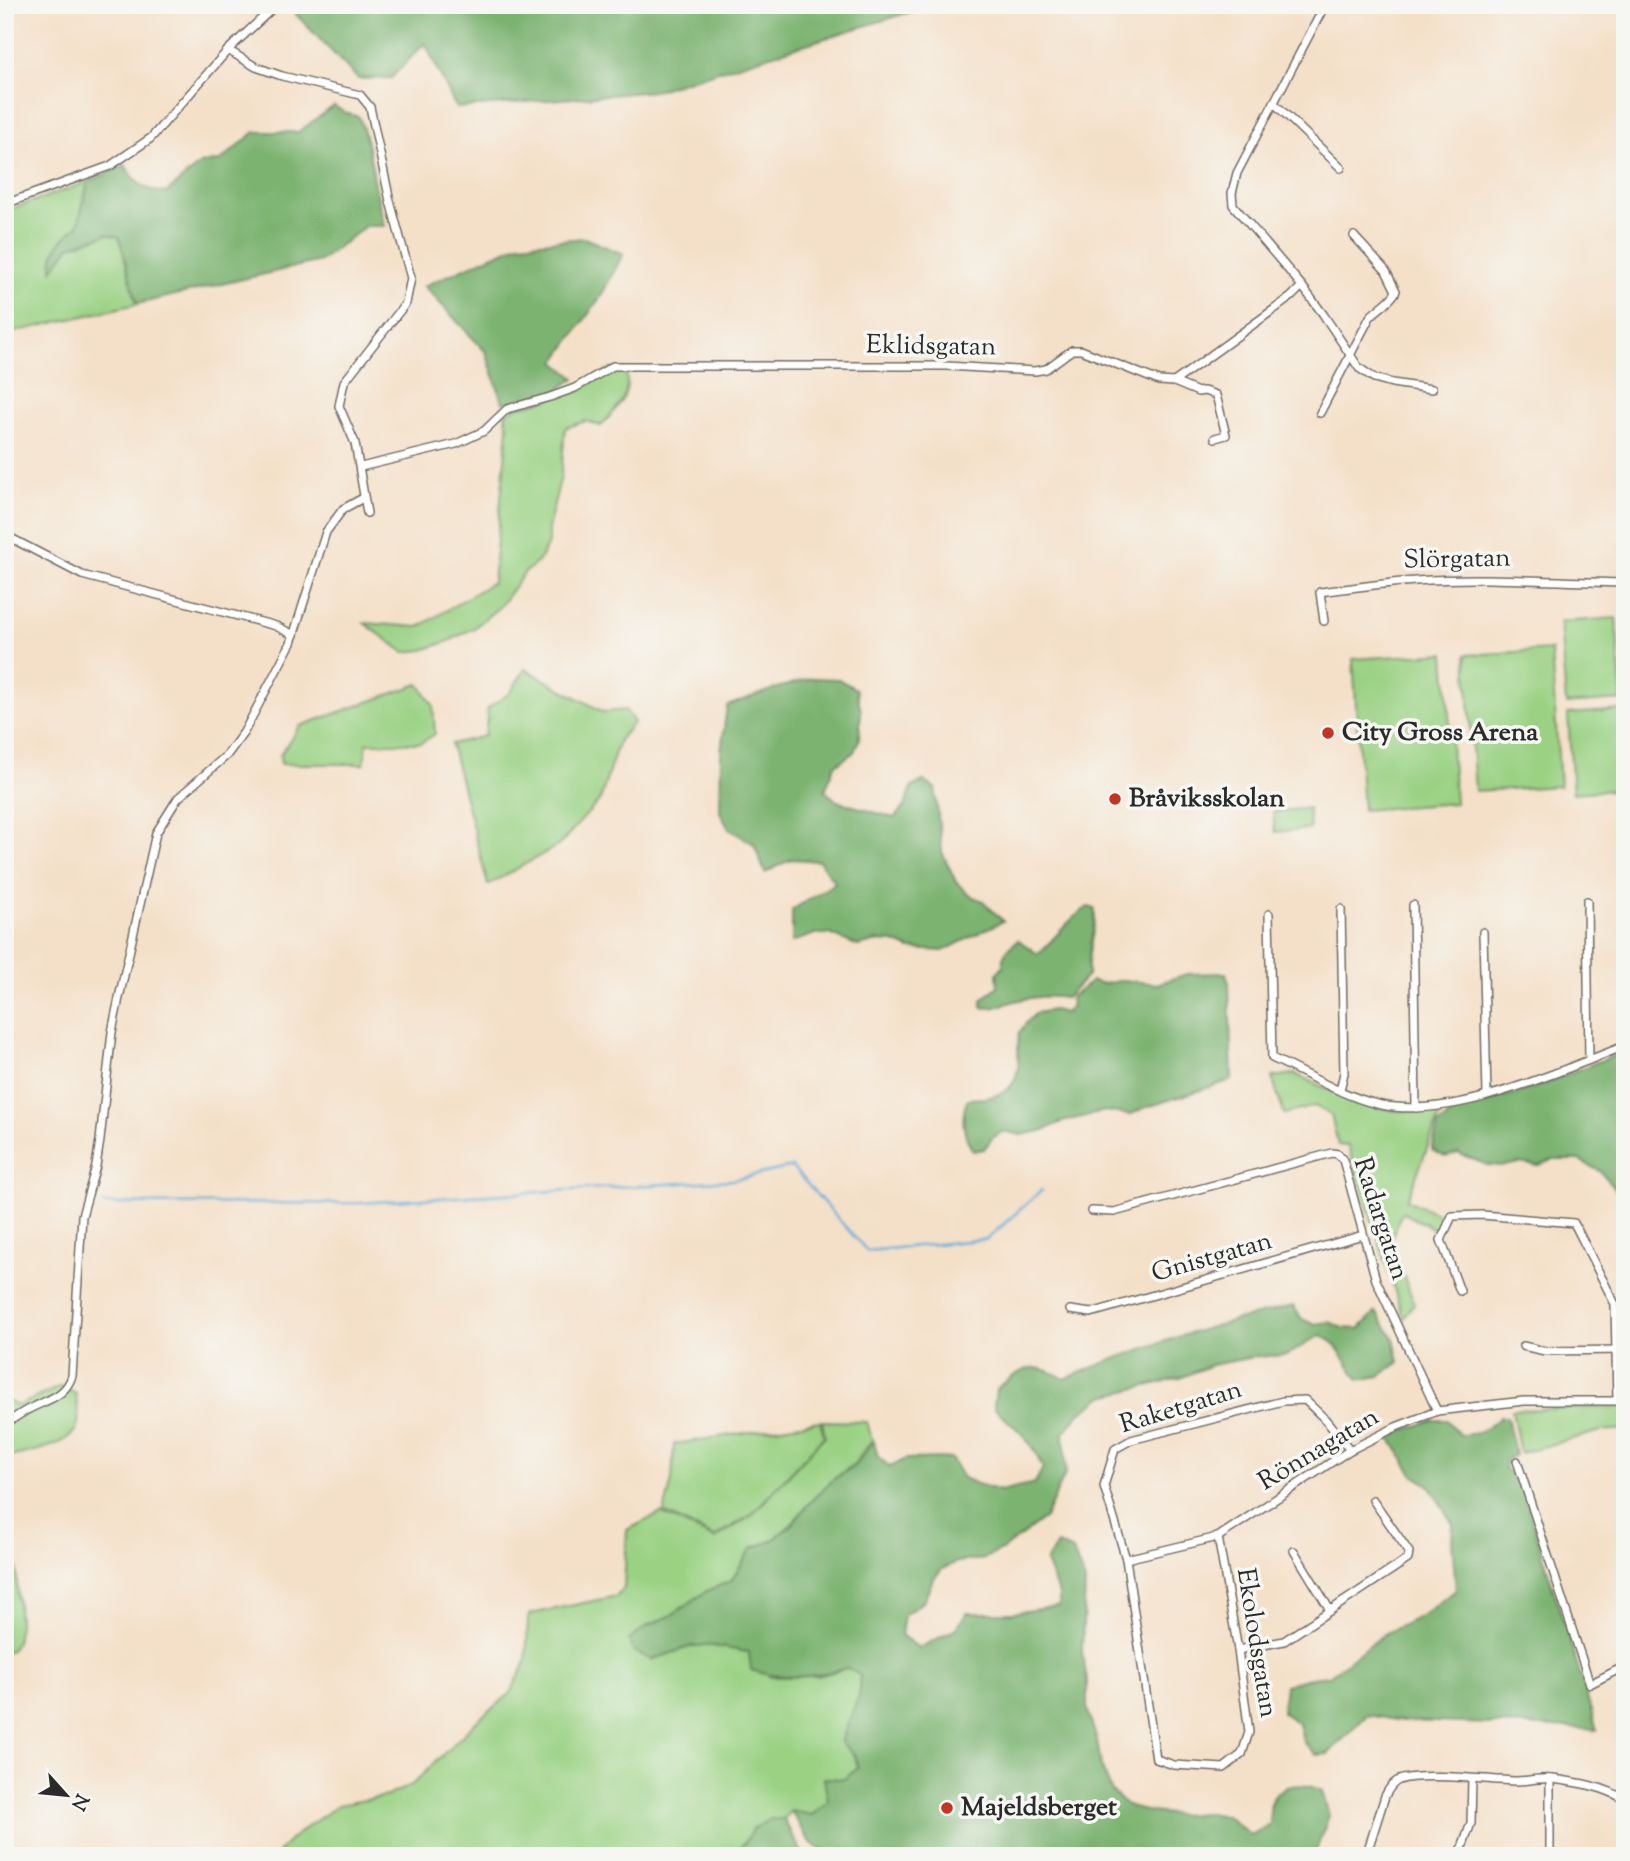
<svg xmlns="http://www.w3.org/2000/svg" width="1630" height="1861" viewBox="0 0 1630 1861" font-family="'Sorts Mill Goudy',serif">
	<rect width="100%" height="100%" fill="#f6f6f2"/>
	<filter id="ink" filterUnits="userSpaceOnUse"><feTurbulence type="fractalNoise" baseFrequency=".0143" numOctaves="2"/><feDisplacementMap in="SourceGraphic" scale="14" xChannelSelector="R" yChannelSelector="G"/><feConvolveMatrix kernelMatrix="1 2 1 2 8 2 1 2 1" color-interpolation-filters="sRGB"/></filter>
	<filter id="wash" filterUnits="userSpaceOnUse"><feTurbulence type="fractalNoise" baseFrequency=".00686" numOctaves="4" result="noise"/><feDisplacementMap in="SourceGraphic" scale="28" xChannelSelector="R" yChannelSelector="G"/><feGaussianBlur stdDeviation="1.57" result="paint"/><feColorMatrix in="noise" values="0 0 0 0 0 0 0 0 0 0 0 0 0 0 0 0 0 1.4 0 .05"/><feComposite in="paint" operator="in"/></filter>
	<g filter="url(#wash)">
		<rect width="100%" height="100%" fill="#f4e0c8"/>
		<g fill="#9ad183" stroke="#627e57" stroke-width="2">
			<path d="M88,182L78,226L65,237L53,269L70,246L107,234L120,237L137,304L5,334V211Z"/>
			<path d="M612,369H625C633,394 617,408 601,426L586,421L565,428L561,476L548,528V543L539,561L525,572L500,606L474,628L449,641L423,650L404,652L364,623L419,627L493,582L508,428L505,414L516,407L550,399Z"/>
			<path d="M1616,618L1622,700L1566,704L1560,622Z"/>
			<path d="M1551,650L1560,786L1475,791L1466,655Z"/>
			<path d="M1445,653L1455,803L1363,810L1353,659Z"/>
			<path d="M525,669L603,712L625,710L634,722L619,740L600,800L559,845L488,885L451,744L485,736L488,708L510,693Z"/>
			<path d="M419,684L433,705L435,734L421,743H367L364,764H281L280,755L300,726Z"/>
			<path d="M1622,710L1625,789L1573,793L1568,714Z"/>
			<path d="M1308,808L1310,829L1275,832L1273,812Z"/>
			<path d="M1295,1074L1360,1104L1396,1111L1442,1110L1407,1200L1445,1217L1438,1231L1402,1212L1390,1241L1414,1303L1404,1319L1348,1146L1338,1145L1331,1115L1315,1106L1284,1114L1272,1077Z"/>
			<path d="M61,1386L76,1394C76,1403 80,1414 78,1423C75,1446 25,1453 5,1458V1400L18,1406Z"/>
			<path d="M1625,1407V1429L1601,1431L1520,1453L1512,1410Z"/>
			<path d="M820,1421L824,1436L751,1515L714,1537L664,1513L672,1480L674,1444Z"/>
			<path d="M822,1421L867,1422L872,1440L855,1463L831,1481L810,1502L792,1524L772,1541L752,1548L731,1581L707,1591L670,1616L647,1626L651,1660L692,1646H713L749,1652L770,1677L819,1676L847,1668L860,1675L859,1697L841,1742L855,1756L858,1768L828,1795L829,1801L812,1815L791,1811L784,1820C754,1818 751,1838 732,1856H275L292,1838L338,1805L387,1796L412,1785L480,1718L510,1694L526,1662L528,1620L531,1614L617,1596L624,1588L627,1530L661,1513L715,1539L751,1516L825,1436Z"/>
			<path d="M5,1527L16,1560L19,1625L16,1642L11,1650L5,1652Z"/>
		</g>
		<g fill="#7bb371" stroke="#536f4e" stroke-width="2">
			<path d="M287,5H933L654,91L456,108L425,43L391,78L358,79Z"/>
			<path d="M334,106L346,113L359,117C373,152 373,191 385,226H366L320,261L137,304L119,237L107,234L70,246L52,270C51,249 62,238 78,226L88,182L125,165C135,184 145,190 166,193L200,164L220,161L255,132H298Z"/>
			<path d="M584,238L623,254L601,296L555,362L575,378L554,393L503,403L486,352L424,286L519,244Z"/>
			<path d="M813,678L838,679L856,689L861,711L859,739L854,752L834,766L825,791L837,801L894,818L905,806L912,787L923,781L935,788L942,852L956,882L969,895L983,901L1003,921L943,951L910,949L894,942L878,941L858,946L830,934H815L792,942V910L835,883L819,861L791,859L765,873L754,844L729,829L720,812L721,751L727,706L777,688Z"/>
			<path d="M1088,907L1095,909C1096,931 1086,951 1088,975L1066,998C1051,995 1031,997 1015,1001C1004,1004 993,1010 982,1007V1000L998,986L997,973L1003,966C1002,952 1008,949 1018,940L1038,954C1055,939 1068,919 1088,907Z"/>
			<path d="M1226,973L1229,983L1232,1080L1141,1109L1130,1115L1105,1111L1062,1122L1041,1131L1021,1135L1004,1131L993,1137L984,1149L973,1151C963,1135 960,1116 968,1099C991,1099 1014,1096 1018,1068C1019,1057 1017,1046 1019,1035C1021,1027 1030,1019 1036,1013L1053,1010L1065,1013L1072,1006L1070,998L1092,981L1104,984L1123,980L1157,984L1187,974Z"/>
			<path d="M1625,1051V1208L1617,1191L1600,1171L1579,1160H1553L1537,1166L1520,1163L1504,1166L1487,1165L1458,1153L1445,1157L1432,1150L1438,1125L1459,1108L1483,1101L1522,1092Z"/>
			<path d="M1293,1306L1302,1319L1313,1324L1330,1322L1342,1328L1359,1329L1376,1312L1394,1338L1399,1362L1379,1376L1359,1380L1334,1343L1321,1335L1287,1355L1254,1357L1211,1365L1180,1378L1104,1396L1080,1413L1064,1433L1066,1472L1045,1518L1002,1550L983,1559L957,1562L942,1569L933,1579L924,1601L904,1615L901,1635L919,1648L954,1630L967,1613H1012L1059,1606V1595L1046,1562L1057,1544L1073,1551L1085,1582L1082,1652L1087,1680V1708L1097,1741L1101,1766L1112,1792L1129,1807L1150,1812L1180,1815L1206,1813L1226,1816L1251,1835L1270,1824C1270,1817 1269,1807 1272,1801C1280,1781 1307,1783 1322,1791L1329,1816L1314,1856H824V1851C805,1843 801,1826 791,1811L812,1815L828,1801L824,1778L844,1779L858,1768L855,1756L841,1742L859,1695L860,1675L847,1668C814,1677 784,1681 751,1670L749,1652L713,1646H692L651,1660L633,1650L629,1640L647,1626L670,1616L707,1591L731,1581L752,1548L772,1541L792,1524L810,1502L831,1481L856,1465L874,1441L878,1457L890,1467L906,1459L951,1458L963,1478L977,1484L1000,1491L1035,1483L1043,1468C1038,1458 1034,1448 1026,1439C1017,1427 1004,1419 994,1407L996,1389C1025,1367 1032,1360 1065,1379C1138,1347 1214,1324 1293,1306Z"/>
			<path d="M1500,1417H1507L1515,1455L1506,1459L1504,1468L1521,1484L1597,1730L1525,1725L1402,1721L1367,1715L1328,1754L1316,1755L1303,1741L1299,1724L1282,1712L1285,1685L1309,1678L1329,1676L1384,1634L1423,1615L1456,1590L1452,1541L1453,1524L1429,1485L1414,1476L1389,1436L1433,1420H1447L1460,1435C1475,1435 1490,1428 1500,1417Z"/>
			<path d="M770,1819L784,1820L804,1856H732L745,1843L753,1829Z"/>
		</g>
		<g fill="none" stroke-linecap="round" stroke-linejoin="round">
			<path stroke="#63afdc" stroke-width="2.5" d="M103,1204L360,1203L732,1180L792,1167L867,1251L987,1239L1042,1190"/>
		</g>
	</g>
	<g filter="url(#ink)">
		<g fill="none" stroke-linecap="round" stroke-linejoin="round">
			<defs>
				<g id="street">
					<path d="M228,50L256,67L282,76L360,95L370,107L390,201L411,278L406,303L344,382L339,406L355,443L367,513"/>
					<path d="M1274,103L1341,168"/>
					<path d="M5,204L110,166L151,138L228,50L276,5"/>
					<path d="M1302,286L1233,205L1232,193L1237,173L1325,5"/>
					<path d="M1174,382L1198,392L1204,391L1216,395L1226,435L1215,438"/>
					<path d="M1320,413L1370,317C1378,308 1392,301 1396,291L1386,271L1354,236"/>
					<path d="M361,467L456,444L484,431L507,409L550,397L575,388L613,366H946L1035,371L1046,369L1072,350H1081L1159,381L1174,382L1291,297L1302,286L1323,314L1359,368L1374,378L1392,383L1432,389"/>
					<path d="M5,535L82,575L276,626L294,635"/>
					<path d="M1324,621L1320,592C1352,588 1384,583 1416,581C1485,576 1555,582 1625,583"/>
					<path d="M1587,901L1589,1060"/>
					<path d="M1413,905L1416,1108"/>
					<path d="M1269,914L1272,1058C1307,1074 1344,1097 1381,1105C1455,1120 1556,1072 1625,1046"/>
					<path d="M1483,932L1487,1095"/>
					<path d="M1340,1090L1344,1073L1341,909"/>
					<path d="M1092,1211L1114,1212L1332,1153L1338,1154L1343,1160L1376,1280L1437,1411"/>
					<path d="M1460,1291L1441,1240L1452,1216L1482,1215L1574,1223L1615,1304L1617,1401"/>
					<path d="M1070,1310L1091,1313L1363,1235"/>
					<path d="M1523,1346L1545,1351L1625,1350"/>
					<path d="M5,1424C13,1419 21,1413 29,1409C48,1399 65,1397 72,1376L82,1216L96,1166L100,1140L112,1032L119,998L156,833L178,798L227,755L244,732L291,643L326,532L343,509L363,498"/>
					<path d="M1517,1461L1590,1684L1625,1666"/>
					<path d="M1218,1537L1238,1650L1249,1732L1242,1754L1224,1768L1174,1765L1156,1759L1126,1559L1104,1486L1115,1449L1131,1440L1283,1401L1305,1400L1325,1419L1350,1450"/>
					<path d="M1294,1551L1330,1610"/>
					<path d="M1126,1559L1218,1537L1350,1450L1396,1427L1437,1411L1524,1401H1625"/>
					<path d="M1238,1650L1284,1641L1408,1559L1409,1552L1373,1500"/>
					<path d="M1550,1849V1779"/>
					<path d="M1460,1854L1471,1823L1472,1779"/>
					<path d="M1366,1856L1385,1796C1388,1790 1392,1783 1399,1780C1421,1772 1487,1780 1514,1781C1526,1781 1539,1778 1552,1779C1575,1782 1605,1786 1625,1800"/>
				</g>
			</defs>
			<use href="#street" stroke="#716a62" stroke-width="10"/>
			<use href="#street" stroke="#fff" stroke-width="7"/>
		</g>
	</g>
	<g fill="#c8321e" stroke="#f6f6f2" stroke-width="2.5">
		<circle cx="1328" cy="733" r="7"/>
		<circle cx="1115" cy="799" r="7"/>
		<circle cx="947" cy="1808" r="7"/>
	</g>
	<g text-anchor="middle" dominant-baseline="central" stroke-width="7" stroke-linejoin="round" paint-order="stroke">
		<g font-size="26" fill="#2b2b2b" stroke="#f6f6f2">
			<text transform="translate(931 347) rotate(1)">Eklidsgatan</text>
			<text transform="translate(1457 560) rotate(-1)">Slörgatan</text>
			<text transform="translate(1380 1219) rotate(72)">Radargatan</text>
			<text transform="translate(1212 1258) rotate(-16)">Gnistgatan</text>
			<text transform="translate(1181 1408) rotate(-17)">Raketgatan</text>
			<text transform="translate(1319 1450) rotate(-31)">Rönnagatan</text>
			<text transform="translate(1256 1643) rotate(81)">Ekolodsgatan</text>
		</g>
		<g font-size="26" font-weight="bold" fill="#2b2b2b" stroke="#f6f6f2" text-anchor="start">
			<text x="1342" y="733">City Gross Arena</text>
			<text x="1129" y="799">Bråviksskolan</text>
			<text x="961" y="1808">Majeldsberget</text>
		</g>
	</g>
	<rect width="1630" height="1861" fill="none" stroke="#f6f6f2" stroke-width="28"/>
	<g transform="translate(66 1795) rotate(117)" stroke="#f6f6f2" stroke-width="5" paint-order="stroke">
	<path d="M0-5L12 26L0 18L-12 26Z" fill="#2b2b2b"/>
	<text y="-10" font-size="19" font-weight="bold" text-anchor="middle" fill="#2b2b2b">N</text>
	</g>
</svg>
